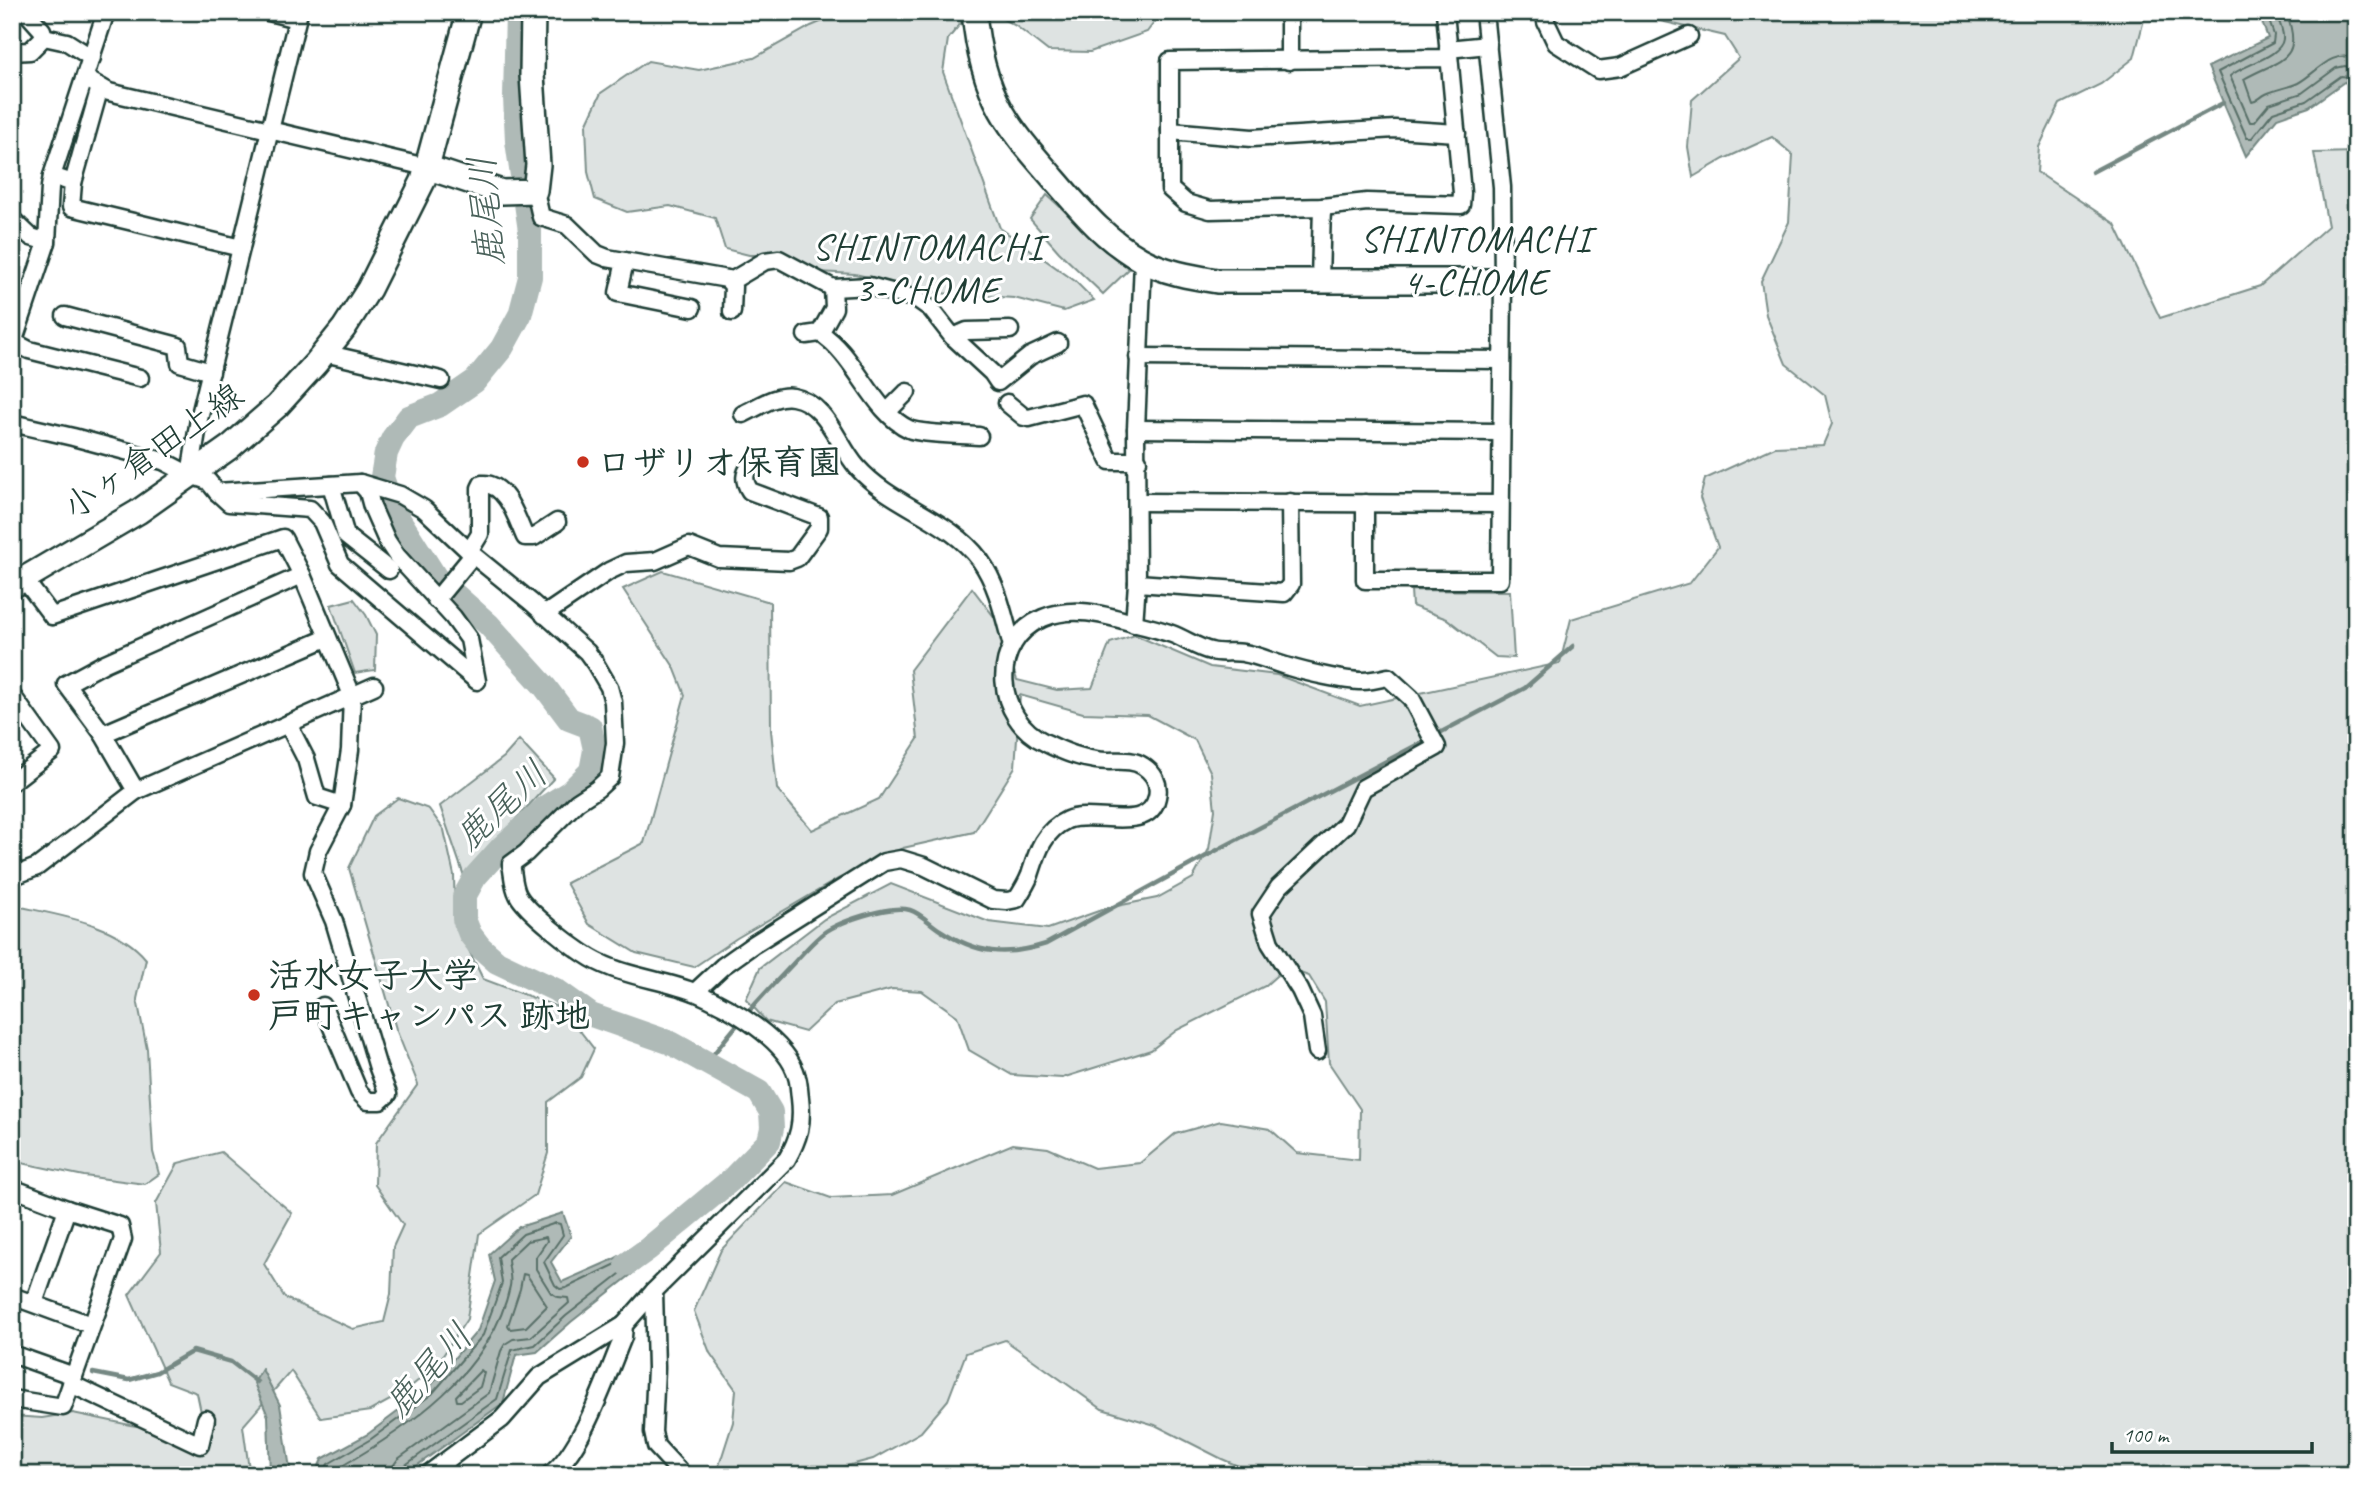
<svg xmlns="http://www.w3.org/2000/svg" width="2368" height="1487" viewBox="0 0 2368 1487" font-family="Caveat,'Klee One',sans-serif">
	<rect width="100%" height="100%" fill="#fff"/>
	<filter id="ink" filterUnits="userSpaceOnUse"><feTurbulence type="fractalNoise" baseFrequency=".0143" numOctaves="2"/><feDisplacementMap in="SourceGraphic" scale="14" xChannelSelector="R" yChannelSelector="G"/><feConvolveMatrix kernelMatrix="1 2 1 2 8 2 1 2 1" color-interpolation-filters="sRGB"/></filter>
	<g filter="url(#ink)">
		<g fill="#dee3e2" stroke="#7e908b" stroke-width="2">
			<path d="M844,12H970L948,39L943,72L1000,228L1075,281L1094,300L1064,311L1014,298L937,293L855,274L819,272L779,255H749L725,249L715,218L670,206L627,212L595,199L588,172L586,125L601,93L648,61L699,70L754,58L811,26Z"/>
			<path d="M990,12H1162L1147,32L1090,52L1048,51L1016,26Z"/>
			<path d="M1643,12H2146L2134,58L2101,84L2060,104L2039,147L2037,172L2115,224L2160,318L2260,286L2328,226L2314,153L2356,152V1475H1259L1222,1459L1155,1425L1102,1409L1005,1340L966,1353L948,1400L921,1432L873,1459L813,1475H716L733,1422L736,1390L710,1353L694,1311L721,1250L786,1182L831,1198L892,1195L1013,1144L1048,1148L1094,1168L1140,1163L1175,1134L1221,1121L1270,1129L1297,1153L1359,1160L1360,1109L1329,1063L1325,1002L1309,976L1285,968L1265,986L1177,1030L1151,1050L1062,1078L1012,1075L969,1050L957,1016L922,991L892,989L835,1004L805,1032L766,1021L746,999L760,968L824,919L891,884L989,922L1048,929L1107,908L1157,898L1193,878L1209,849L1215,810L1211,773L1195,740L1148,715L1083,713L1020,695L1015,767L974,832L903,848L838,879L737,938L694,967L636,953L589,924L566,883L644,843L685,695L674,667L623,589L663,571L770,602L771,730L777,789L812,830L879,799L918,739L910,670L972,588L998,622L1017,680L1057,690L1092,688L1110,643L1135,635L1210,667L1277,675L1360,706L1560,663L1571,619L1690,583L1718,547L1700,498L1705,479L1775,447L1823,445L1832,424L1825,395L1786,364L1766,315L1761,281L1789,222L1793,155L1772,137L1724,159L1693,177L1688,147L1692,100L1739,58L1725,36L1652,19Z"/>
			<path d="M1047,195L1129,269L1103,294L1059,252L1030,219Z"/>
			<path d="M1411,590L1510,591L1514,658L1496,657L1447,619L1412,606Z"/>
			<path d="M354,599L366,615L376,635L375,670L355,673L331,605Z"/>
			<path d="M519,740L554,778L464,876L440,806L504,757Z"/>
			<path d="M398,798L429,809L444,830L454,875L455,922L483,979L563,1009L594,1049L581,1077L548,1102V1153L535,1195L479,1234L467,1319L436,1366L403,1393L370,1411L321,1418L291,1371L243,1426L249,1469L247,1475H12V1416L42,1418L73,1413L130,1425L193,1434L202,1417L197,1393L168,1382L129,1295L161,1252L156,1203L178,1163L221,1152L292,1213L264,1264L285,1298L353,1329L384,1322L391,1294L393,1247L403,1225L375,1185L376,1143L418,1084L396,1029L349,868L374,816Z"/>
			<path d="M12,905C56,915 116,922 146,959L137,999L147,1049L153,1152L159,1174L145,1184L84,1176L12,1161Z"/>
		</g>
		<g fill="#afbab7" stroke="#758883" stroke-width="2">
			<path d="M2258,12H2356V86L2344,82L2309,107L2277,118L2246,156L2208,67L2268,38Z"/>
			<path d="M563,1213L571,1236L551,1262L562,1282L612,1260L649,1239L660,1252L571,1322L537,1352L516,1355L503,1403L404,1475H315L322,1459L368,1434L428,1389L478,1330L495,1281L489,1254L519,1227Z"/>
			<path d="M262,1369L280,1405L291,1475H270L268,1416L254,1383Z"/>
		</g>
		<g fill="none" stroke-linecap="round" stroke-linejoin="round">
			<g stroke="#596f68" stroke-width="2">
				<path d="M2266,12L2274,35L2273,43L2218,72L2247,138H2252L2273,112L2306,101L2341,76L2356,78"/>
				<path d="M2275,12C2278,20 2284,30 2283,39C2281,57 2242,65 2230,76L2250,122H2254L2269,104L2302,93L2336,68L2345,66L2356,69"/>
				<path d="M2286,12C2305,62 2279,59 2244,79L2252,102C2258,101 2260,97 2266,94C2276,89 2288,88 2298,83C2318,72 2330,50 2356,58"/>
				<path d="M523,1274L527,1275L547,1306L526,1327L510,1329L508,1325L520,1289Z"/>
				<path d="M481,1370L484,1373L480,1387L461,1401H457L456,1396Z"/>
				<path d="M323,1475L328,1464L371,1439L432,1394L483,1335L502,1283L498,1257L523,1234L556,1223L560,1224L563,1235L544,1262L555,1285L560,1289L566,1288L631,1257L634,1258V1263L566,1316L535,1345L512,1350L497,1399L404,1466L401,1475"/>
				<path d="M333,1475L335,1470C407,1429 492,1372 510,1286C512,1277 508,1268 508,1259L527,1241L546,1237L547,1241L536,1257V1269L551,1293L558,1297L568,1298L569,1303L531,1337L513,1339L505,1344L501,1351L489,1393L398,1459L393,1466L392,1475"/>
			</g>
			<g stroke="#758883" stroke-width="4.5">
				<path d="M2092,172L2223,103"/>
				<path d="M707,1063C731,1030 758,1000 787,970C798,959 808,946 820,936C835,922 891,904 910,910C922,914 930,924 940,930C977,954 1005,957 1046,944L1221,848L1525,688L1573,646"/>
				<path d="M93,1373L129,1380L157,1372L193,1351L231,1362L257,1382"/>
			</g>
			<path stroke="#afbab7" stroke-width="24" d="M517,12L515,97L517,141L530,231V277L520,315L502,348L475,381L440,405L409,417L393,438L386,453L382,477L393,510L436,578L489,625L545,687L569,719L590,727L595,750L591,771L570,792L547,806L502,847L475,877L464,897V919L470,934L480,947L497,962L556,990L591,1015L671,1043L759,1092L771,1112L772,1128L769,1141L731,1180L648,1249L627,1264"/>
			<defs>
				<g id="street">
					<path d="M26,12L42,30L44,37"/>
					<path d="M269,12L297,19"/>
					<path d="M1445,12L1462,193L1461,205L1367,202L1322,207L1210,210L1186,203L1170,189V61L1448,58"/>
					<path d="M1546,12V22L1556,43L1598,70L1620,67L1689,36"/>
					<path d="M1448,49L1488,45"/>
					<path d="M12,52L30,51L44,37L67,42L92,58"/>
					<path d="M1289,61V12"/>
					<path d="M85,78L109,92L426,167"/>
					<path d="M1170,131L1252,138L1395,129L1457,133"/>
					<path d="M52,176L73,183L71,207L241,248"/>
					<path d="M73,183L100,87"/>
					<path d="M535,191L541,217L567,225L597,254L607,258L733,280L765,261L779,259L833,288L869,286L917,299L931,309L952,336L992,373L998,382L1030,356L1058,343"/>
					<path d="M12,219L31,237L47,242"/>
					<path d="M625,261L618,293L692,308"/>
					<path d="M727,279L733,286L732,312"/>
					<path d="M1320,280L1322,207"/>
					<path d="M65,316L178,346L180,363L211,372"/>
					<path d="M820,333C856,355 872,412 909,429C919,434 965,435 979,436"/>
					<path d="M806,335L820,333L834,308L833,288"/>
					<path d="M953,337L967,331L1010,330"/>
					<path d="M14,342L29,350L140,378"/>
					<path d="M12,346L47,242L50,187L52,176L106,12"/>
					<path d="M324,353L441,380"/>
					<path d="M1138,357L1501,360"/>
					<path d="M1007,403L1024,417L1029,418L1083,404L1110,461H1138"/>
					<path d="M888,411L907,392"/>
					<path d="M743,414C758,407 776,394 793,397C827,403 837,444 857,467C891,506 949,518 980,560C998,585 1004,617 1012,646"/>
					<path d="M12,423L73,437L163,461L190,475L208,481L217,492L360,483L400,495L424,509L473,555L531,602L587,652L595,663L609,687L613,702L615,743L610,777L597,789L577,802L526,853L511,864C513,873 513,886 518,895C526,911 574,948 591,958C623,977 663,979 697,993C729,1007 788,1040 797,1077C799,1083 799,1091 800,1098C803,1123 799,1138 787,1159L654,1291L624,1325L623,1337C608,1373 581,1454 549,1475"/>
					<path d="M1136,429L1500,432"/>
					<path d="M190,475L199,419L299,12"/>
					<path d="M331,485L346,536L389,570"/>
					<path d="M217,492L229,503L310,509L322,522L340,564L477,681L469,639L453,617L397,556L387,541L372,507L368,492L360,483"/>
					<path d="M1137,502L1500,504"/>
					<path d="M1365,503V580H1500L1503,281L1502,187L1484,12"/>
					<path d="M469,552L480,534V488L482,484C506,482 517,519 525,537H534L557,522"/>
					<path d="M24,579L52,616L283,538L302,575L352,695L350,750L342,805L318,851L313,873L334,921L378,1068L388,1094L380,1101H368L359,1092L323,1006"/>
					<path d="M1137,583L1284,593L1291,584L1290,502"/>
					<path d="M436,600L473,555"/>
					<path d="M544,615L609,571L626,563L655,561L689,546L719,558L789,561L797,558L819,528V517L750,491C743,480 744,474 751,464"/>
					<path d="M1134,624L1137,583L1136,429L1143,261"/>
					<path d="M12,699L14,698L52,751L12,782"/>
					<path d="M288,724L306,759L317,797L342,805"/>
					<path d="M103,734L327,638"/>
					<path d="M136,791L103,734L66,684L105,663L302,575"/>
					<path d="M12,866L19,874L37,867L136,791L374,686"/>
					<path d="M695,992L723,966L754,944L884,862L901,859L924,866L993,900L1007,901L1017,899C1022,891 1027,883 1030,875C1037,853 1043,831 1067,820C1093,809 1149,835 1157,797C1160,784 1154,773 1143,766C1130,757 1112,763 1096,760C1079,758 1062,751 1046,743C995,720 987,642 1043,618C1075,605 1105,615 1137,624C1148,627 1161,630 1172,634C1185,639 1198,648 1211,651C1221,654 1233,651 1243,653C1258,655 1274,663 1289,667C1305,672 1345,681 1362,681C1370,681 1379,679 1388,677L1411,698L1437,747L1363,788L1346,824L1279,887L1261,914L1270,943L1300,990L1312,1016L1317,1051"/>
					<path d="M12,1188L67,1209L120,1226L123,1239L74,1376L12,1354"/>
					<path d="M654,1291L656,1368L653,1432L656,1446L683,1475"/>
					<path d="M12,1296L91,1325"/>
					<path d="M34,1303L67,1209"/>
					<path d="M71,1384L200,1445L206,1419"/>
					<path d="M12,1399L63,1407L74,1376"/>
					<path d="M427,1475L502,1419L539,1377L624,1325"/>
				</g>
				<g id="secondary">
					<path d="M974,12C977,45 985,81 1001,110C1015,135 1035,157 1054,179C1081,210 1103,238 1140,259C1163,272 1192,277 1217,281H1503"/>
					<path d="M426,167L502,192L535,191L538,165L532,75L533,12"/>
					<path d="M12,586L138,512L230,447L277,406L316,363L344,328L369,289L423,181L469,12"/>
				</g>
			</defs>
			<use href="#street" stroke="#1f3d34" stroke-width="21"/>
			<use href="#secondary" stroke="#1f3d34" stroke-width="28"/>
			<use href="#street" stroke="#fff" stroke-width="16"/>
			<use href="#secondary" stroke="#fff" stroke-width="23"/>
		</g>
	</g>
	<g fill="#c8321e" stroke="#fff" stroke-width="2.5">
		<circle cx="583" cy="462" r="7"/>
		<circle cx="254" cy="995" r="7"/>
	</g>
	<g text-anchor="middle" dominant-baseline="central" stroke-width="6" stroke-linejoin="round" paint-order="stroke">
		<g font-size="35" fill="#1f3d34" stroke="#fff">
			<text transform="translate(153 451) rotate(-35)">小ヶ倉田上線</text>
		</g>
		<g font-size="35" font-weight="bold" fill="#1f3d34" stroke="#fff" text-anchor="start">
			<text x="597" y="462">ロザリオ保育園</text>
			<text x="268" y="975">活水女子大学<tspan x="268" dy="40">戸町キャンパス 跡地</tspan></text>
		</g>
		<g font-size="37" font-style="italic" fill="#4a625b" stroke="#fff">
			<text transform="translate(486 211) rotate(-95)">鹿尾川</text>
			<text transform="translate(501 805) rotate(-43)">鹿尾川</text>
			<text transform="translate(428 1370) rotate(-48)">鹿尾川</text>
		</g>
		<g font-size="37" letter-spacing="2" fill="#1f3d34" stroke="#fff">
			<text x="1476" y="238">SHINTOMACHI<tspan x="1476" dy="43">4-CHOME</tspan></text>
			<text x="928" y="246">SHINTOMACHI<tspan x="928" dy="43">3-CHOME</tspan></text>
		</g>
	</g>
	<rect width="2368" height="1487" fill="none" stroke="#fff" stroke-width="42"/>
	<rect x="21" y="21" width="2326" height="1445" fill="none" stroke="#1f3d34" stroke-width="2.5" filter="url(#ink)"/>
	<path d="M2112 1442v10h200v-10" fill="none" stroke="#1f3d34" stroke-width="3.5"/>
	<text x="2123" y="1442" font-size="21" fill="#1f3d34" stroke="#ffffff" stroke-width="5" paint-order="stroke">100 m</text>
</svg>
